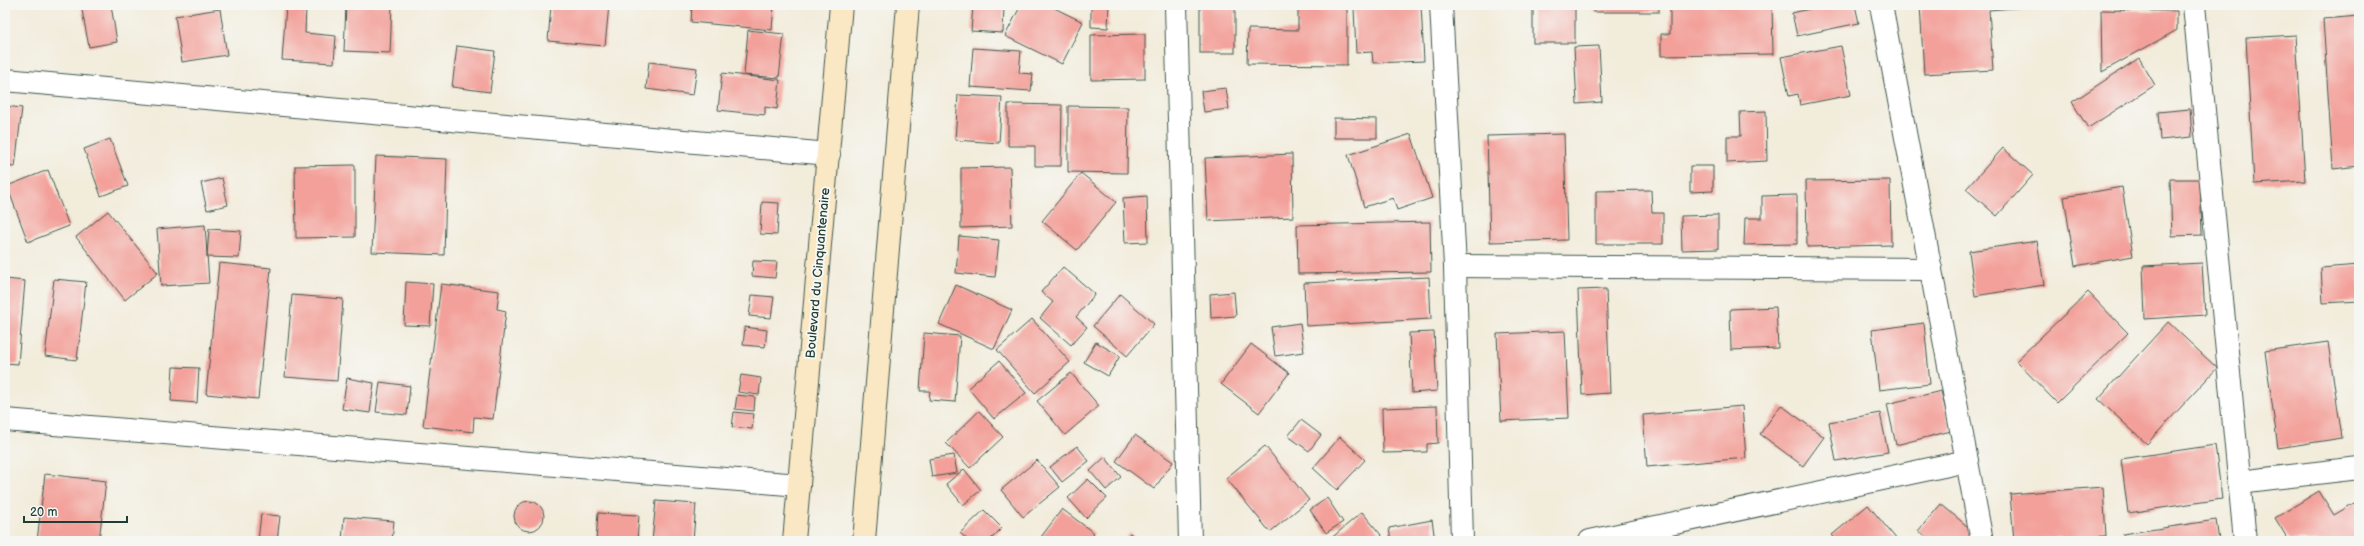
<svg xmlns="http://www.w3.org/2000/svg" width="2364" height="546" viewBox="0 0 2364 546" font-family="'Balsamiq Sans',sans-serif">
	<rect width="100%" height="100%" fill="#f6f6f2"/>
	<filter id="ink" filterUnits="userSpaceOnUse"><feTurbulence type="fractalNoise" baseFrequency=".025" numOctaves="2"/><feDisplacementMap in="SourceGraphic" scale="8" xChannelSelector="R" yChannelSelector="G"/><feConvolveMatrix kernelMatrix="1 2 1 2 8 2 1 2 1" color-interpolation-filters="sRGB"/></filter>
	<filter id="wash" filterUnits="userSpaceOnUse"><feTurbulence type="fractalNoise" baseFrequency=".012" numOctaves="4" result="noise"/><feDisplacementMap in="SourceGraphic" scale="16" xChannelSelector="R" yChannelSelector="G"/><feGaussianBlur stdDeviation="0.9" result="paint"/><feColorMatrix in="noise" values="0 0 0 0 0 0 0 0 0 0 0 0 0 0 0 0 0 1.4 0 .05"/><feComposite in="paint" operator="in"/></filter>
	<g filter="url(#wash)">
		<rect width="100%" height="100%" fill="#f2ecdb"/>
		<g id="blocks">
			<g fill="#f3a09a">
				<path d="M81,5H111L117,42L89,47Z"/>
				<path d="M346,5H392L390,53L344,51Z"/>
				<path d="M551,5H609L605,46L548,41Z"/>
				<path d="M692,5H774L772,30L691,22Z"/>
				<path d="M973,5H1004L1003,33L971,31Z"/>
				<path d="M1021,5H1048L1083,22L1062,64L1005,36Z"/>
				<path d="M1091,5H1109L1108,28L1091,27Z"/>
				<rect x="1200" y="5" width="35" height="48"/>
				<path d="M1298,5H1347V65L1247,64L1248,29L1298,30Z"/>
				<path d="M1372,5H1421L1424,61L1373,63L1372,52L1356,53L1354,8H1372Z"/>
				<rect x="1533" y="5" width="42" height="38"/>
				<rect x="1593" y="5" width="66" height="7"/>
				<path d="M1670,5H1772L1773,54L1661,56V34H1670Z"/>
				<path d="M1827,5H1855L1859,23L1797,36L1792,13Z"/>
				<path d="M1920,5H2039V6L1989,10L1993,70L1924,74Z"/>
				<path d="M2324,5H2337V6L2324,8Z"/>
				<path d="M286,6L306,7L305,33L336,36L334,63L282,60Z"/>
				<path d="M220,9L227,55L182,62L175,16Z"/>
				<path d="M2101,10L2177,11V30L2102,72Z"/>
				<path d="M2359,16V166L2333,169L2323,19Z"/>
				<path d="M748,30L784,34L779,78L744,75Z"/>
				<path d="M1145,34V79L1091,80V35Z"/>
				<path d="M2296,35L2305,181L2254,184L2246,38Z"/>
				<path d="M457,46L495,51L490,92L452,87Z"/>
				<path d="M1599,46L1602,102L1577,104L1574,47Z"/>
				<path d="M1841,46L1851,95L1800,105L1798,94L1789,96L1781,57Z"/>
				<path d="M973,48L1021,51L1019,73L1033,74L1031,91L970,87Z"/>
				<path d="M2139,58L2155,85L2088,128L2072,102Z"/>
				<path d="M649,62L697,68L693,95L646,89Z"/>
				<path d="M722,73L780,80L777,109L765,107V115L718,110Z"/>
				<path d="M1226,88L1229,109L1204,112L1201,91Z"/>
				<path d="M958,95L1002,97L999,143L955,140Z"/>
				<path d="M1008,104L1062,105L1061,166H1035V146H1008Z"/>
				<path d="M5,106L22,108L15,167L5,166Z"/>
				<path d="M1068,106L1128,107L1127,173L1068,172Z"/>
				<path d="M2190,109L2192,137L2160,140L2158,112Z"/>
				<path d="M1766,111L1767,161L1727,163V136H1741L1740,112Z"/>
				<path d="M1334,118L1377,119V138H1334Z"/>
				<path d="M1411,134L1432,198L1397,210L1393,198L1364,207L1348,155Z"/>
				<path d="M1564,134L1567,240L1490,242L1487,136Z"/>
				<path d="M110,139L128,186L101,196L84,149Z"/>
				<path d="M2003,148L2033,175L1997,216L1966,189Z"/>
				<path d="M1292,154L1293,217L1208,221L1205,158Z"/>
				<path d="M376,156L447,159L444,255L372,252Z"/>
				<path d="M355,165V237L296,238L295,166Z"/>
				<path d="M1690,166H1713V191L1690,192Z"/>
				<path d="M1010,167L1012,226L961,228V168Z"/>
				<path d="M48,170L69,226L28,242L7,186Z"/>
				<path d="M1081,173L1116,202L1077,250L1042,221Z"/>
				<path d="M222,178L228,205L207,210L201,183Z"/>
				<path d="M2170,179H2200L2202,235L2172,236Z"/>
				<path d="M1890,180L1891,245L1807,247L1806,181Z"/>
				<path d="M2122,187L2133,256L2075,266L2064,197Z"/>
				<path d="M1651,190L1652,213H1663V244H1596V191Z"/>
				<path d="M1797,195V244L1744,245L1745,218H1762V196Z"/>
				<path d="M1147,196L1148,242L1125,243L1123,198Z"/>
				<path d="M762,202L779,203L777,235L760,234Z"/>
				<path d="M108,211L158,273L125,300L76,237Z"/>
				<path d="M1718,215V249L1682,250L1681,216Z"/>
				<path d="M1430,222L1431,272L1298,274L1297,225Z"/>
				<path d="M205,225L209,283L161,286L157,229Z"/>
				<path d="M209,229L241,231L239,258L207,257Z"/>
				<path d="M959,236L999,240L995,277L956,273Z"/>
				<path d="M2037,241L2044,285L1975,296L1969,251Z"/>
				<path d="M753,261L777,262L775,278L752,276Z"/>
				<path d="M219,263L271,268L258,399L206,394Z"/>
				<path d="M2202,263L2205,315L2145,319L2143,266Z"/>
				<path d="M2359,265V301L2323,303L2321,268Z"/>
				<path d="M1063,267L1095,294L1076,317L1087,327L1071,345L1040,318L1053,302L1041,292Z"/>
				<path d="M1429,277L1431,319L1306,326L1304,283Z"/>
				<path d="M5,279L25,281L18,364L5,363Z"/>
				<path d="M54,279L86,282L77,360L45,356Z"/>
				<path d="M406,282L433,284L430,326L404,325Z"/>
				<path d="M441,284L499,291L497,309L506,311L493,419L474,417L473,432L423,426Z"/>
				<path d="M956,285L1012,310L994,349L939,324Z"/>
				<path d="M1606,289L1610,393L1582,395L1578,290Z"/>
				<path d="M1234,292L1236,316L1211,318L1210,294Z"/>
				<path d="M2088,292L2128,333L2057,403L2016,361Z"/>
				<path d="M1120,294L1154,324L1127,356L1093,326Z"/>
				<path d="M292,295L343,299L337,381L285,377Z"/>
				<path d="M752,295L774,297L771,318L749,316Z"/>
				<path d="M1776,307L1778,348L1731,350L1730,309Z"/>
				<path d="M1032,319L1070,362L1035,393L997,350Z"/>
				<path d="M2168,322L2217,368L2147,444L2098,399Z"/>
				<path d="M1300,323L1304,352L1275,356L1271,327Z"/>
				<path d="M1924,323L1930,384L1879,390L1872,330Z"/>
				<path d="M745,327L767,330L765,347L743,345Z"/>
				<path d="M1565,331L1569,418L1501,421L1497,334Z"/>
				<path d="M1434,332L1437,391L1412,393L1409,333Z"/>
				<path d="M924,333L960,336L955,402L929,400L930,391H920Z"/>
				<path d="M1096,342L1120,356L1108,376L1084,362Z"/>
				<path d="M2328,342L2342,438L2278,448L2265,351Z"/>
				<path d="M1251,344L1289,373L1259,413L1221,384Z"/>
				<path d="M999,361L1026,393L994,419L968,388Z"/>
				<path d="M173,367L199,368L197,403L171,401Z"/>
				<path d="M1071,373L1099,406L1065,435L1037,401Z"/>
				<path d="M741,375L761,378L759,395L738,392Z"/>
				<path d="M347,378L374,383L370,413L342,409Z"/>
				<path d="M380,382L410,386L407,415L376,412Z"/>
				<path d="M1941,391L1951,431L1896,445L1887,404Z"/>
				<path d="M737,395L755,397L754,411L735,409Z"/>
				<path d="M1781,405L1824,437L1803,466L1760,434Z"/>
				<path d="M1437,406L1438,443L1427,444V452L1383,453L1382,408Z"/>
				<path d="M1742,406L1746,458L1647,467L1643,415Z"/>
				<path d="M979,411L1003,437L970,468L946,443Z"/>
				<path d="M734,412L754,414L752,429L732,427Z"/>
				<path d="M1880,413L1888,452L1836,461L1829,422Z"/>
				<path d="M1301,420L1321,435L1309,451L1288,436Z"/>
				<path d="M1135,435L1173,462L1154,489L1116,461Z"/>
				<path d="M1340,437L1365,460L1337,490L1313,468Z"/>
				<path d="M2215,445L2222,499L2128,513L2121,459Z"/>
				<path d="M1077,446L1089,461L1062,482L1050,467Z"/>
				<path d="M1265,446L1309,500L1270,532L1226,478Z"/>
				<path d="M954,455L957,473L932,477L929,459Z"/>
				<path d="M1105,457L1121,477L1106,490L1090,471Z"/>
				<path d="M1037,460L1060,487L1023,517L1001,490Z"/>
				<path d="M964,469L981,490L963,505L946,484Z"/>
				<path d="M45,474L106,481L99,541H37Z"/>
				<path d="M1088,479L1107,498L1086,518L1068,498Z"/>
				<path d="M2103,487L2106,536L2014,541L2010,494Z"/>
				<path d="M2319,491L2334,515L2354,503L2359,512V541H2289L2275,518Z"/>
				<path d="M1327,498L1343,522L1326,533L1310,510Z"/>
				<circle cx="529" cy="516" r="15"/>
				<path d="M656,501L696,504L693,541H652Z"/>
				<path d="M1941,504L1975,533L1968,541H1930L1918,531Z"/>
				<path d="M1868,505L1898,541H1837L1832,535Z"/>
				<path d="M1062,509L1094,533L1088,541H1038Z"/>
				<path d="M984,510L1002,528L989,541H969L960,533Z"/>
				<path d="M1362,512L1386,541H1328Z"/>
				<path d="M598,513L639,515L637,541H596Z"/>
				<path d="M261,514L280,516L277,541H258Z"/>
				<path d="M344,517L394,521L392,541H342Z"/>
				<path d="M1432,520L1435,541H1391L1389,528Z"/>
				<path d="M2216,520L2219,541H2124L2123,534Z"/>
				<path d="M1130,533L1139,541H1124Z"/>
			</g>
		</g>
	</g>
	<g filter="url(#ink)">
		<use href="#blocks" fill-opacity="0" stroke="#3f574d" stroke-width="1"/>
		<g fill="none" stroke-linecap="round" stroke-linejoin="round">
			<defs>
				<g id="street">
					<path d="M1176,5L1190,541"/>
					<path d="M1441,5L1455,266L1462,541"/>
					<path d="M1881,5L1982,541"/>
					<path d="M2194,5L2245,541"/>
					<path d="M5,80L829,154"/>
					<path d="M1455,266L1931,269"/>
					<path d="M5,420L799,485"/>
					<path d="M2239,482L2359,468"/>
					<path d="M1590,541L1967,461"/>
				</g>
				<g id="secondary">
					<path d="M794,541L841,5"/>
					<path d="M864,541L908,5"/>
				</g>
			</defs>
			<use href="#street" stroke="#3f574d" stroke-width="24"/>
			<use href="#secondary" stroke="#3f574d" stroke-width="24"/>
			<use href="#street" stroke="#fff" stroke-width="22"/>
			<use href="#secondary" stroke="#fae7c3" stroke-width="22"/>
		</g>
	</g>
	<g text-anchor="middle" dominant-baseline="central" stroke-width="4" stroke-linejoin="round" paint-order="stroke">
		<g font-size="13" fill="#1f3d34" stroke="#f6f6f2">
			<text transform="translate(818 273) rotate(-85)">Boulevard du Cinquantenaire</text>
		</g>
	</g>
	<rect width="2364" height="546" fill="none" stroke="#f6f6f2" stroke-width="20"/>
	<path d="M24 516v6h103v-6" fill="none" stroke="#1f3d34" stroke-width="2"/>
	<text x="30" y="516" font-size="12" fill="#1f3d34" stroke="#f6f6f2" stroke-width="3" paint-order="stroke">20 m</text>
</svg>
